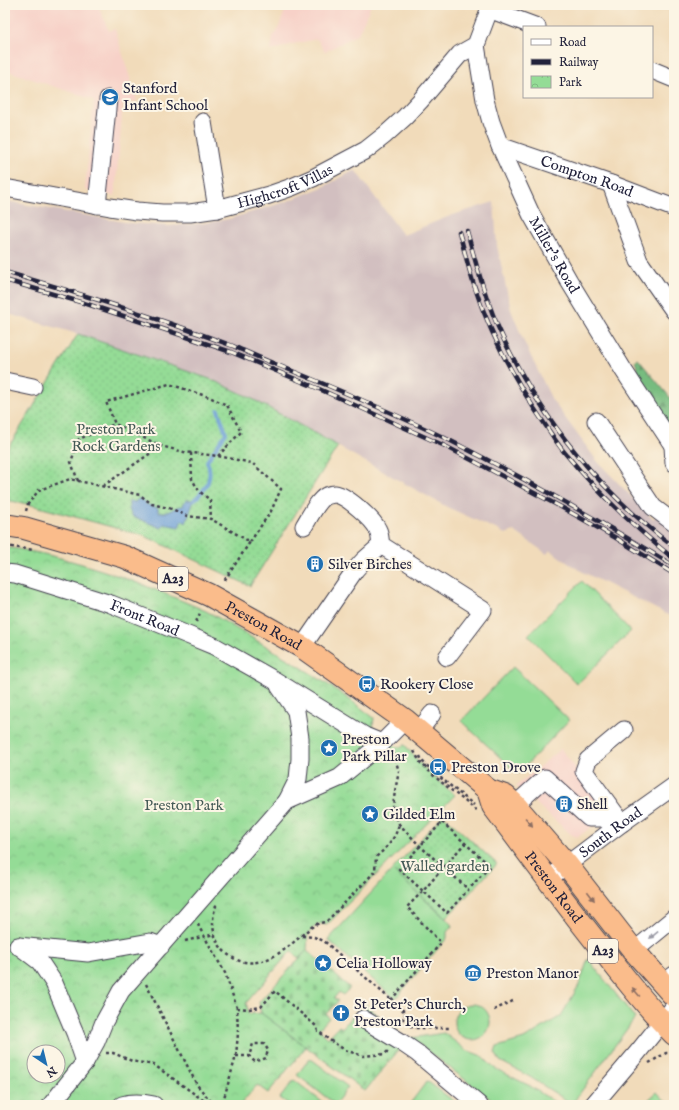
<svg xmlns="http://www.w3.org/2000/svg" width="679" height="1110" viewBox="0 0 679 1110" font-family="'IM FELL English',serif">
	<defs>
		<pattern id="forest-firs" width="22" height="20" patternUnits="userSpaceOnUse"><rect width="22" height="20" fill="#77bc7f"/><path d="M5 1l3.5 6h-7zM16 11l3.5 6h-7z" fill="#619869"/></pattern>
		<pattern id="cemetery-stones" width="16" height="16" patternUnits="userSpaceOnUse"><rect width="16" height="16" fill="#94dc96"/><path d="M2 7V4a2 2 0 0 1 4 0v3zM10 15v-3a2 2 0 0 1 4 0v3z" fill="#7fbc82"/></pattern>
		<pattern id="park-crowns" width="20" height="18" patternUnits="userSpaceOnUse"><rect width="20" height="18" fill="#94dc96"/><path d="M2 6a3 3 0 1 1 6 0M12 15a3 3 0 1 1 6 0" fill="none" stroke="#7fbc82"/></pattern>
		<pattern id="garden-dots" width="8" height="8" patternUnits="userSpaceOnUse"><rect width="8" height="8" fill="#94dc96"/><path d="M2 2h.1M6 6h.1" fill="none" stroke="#7fbc82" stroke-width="1.8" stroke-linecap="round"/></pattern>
	</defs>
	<rect width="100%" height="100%" fill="#fcf5e5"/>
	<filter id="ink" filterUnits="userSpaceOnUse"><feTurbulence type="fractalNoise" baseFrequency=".025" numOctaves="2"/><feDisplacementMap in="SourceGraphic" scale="8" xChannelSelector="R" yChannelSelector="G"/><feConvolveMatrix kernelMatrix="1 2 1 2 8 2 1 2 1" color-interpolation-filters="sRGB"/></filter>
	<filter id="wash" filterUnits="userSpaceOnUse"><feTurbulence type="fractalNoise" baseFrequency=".012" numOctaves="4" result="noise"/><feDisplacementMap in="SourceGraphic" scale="16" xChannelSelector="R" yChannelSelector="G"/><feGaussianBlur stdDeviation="0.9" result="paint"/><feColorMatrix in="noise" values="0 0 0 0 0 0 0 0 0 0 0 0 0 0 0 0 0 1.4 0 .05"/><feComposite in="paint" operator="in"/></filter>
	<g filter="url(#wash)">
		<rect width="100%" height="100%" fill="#f1dbba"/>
		<g fill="#f7d1c8">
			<path d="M8,5H98L109,31L115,29L137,101L123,103L115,196L85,190L94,100L5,70V11Z"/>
			<path d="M287,5H371L358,34L325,52L317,39L293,44L271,51L273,36L277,32Z"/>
			<path d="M561,749L600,800L603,818L578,837L572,835L516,786Z"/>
		</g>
		<path fill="#d2bfc0" d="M355,170L403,235L450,216L494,202L497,246L511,310L524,342L552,400L597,461L653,519L659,513L674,529V618L583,572L568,563L550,550L547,554L514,531L505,534L500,531L447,507L247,396L210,379L78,334L5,313V201L130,223L168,226L205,223L229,219L285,202L325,186Z"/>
		<g fill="#94dc96" stroke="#5b7f68">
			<path d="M582,581L631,631L577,684L528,635Z"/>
			<path d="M513,667L569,720L518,774L461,721Z"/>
			<path d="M392,870L453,925L447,932V938L395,999L328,940Z"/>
			<path d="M588,959L635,1018L572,1104L530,1077L500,1061L495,1053L497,1047L524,1039L561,1016L579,985Z"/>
			<circle cx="472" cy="1022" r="18"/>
			<path d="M444,1033L466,1050L482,1056L494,1068L530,1086L559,1105H498L411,1038Z"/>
			<path d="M310,1058L348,1087L335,1104L297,1075Z"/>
			<path d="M294,1080L326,1105H290L280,1098Z"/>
			<path d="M427,1081L459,1105H409Z"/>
			<path d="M657,1092L669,1105H643Z"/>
		</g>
		<path fill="url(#forest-firs)" stroke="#4c6f5d" d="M638,359L674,402V433L670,429L639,374L635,361Z"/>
		<path fill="url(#cemetery-stones)" stroke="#5b7f68" d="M307,950L350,988L343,995L339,992L334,998L338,1001L326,1014L329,1018L319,1029L328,1038L339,1026L342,1028L364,1003L407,1040L365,1091L261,1013L259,1002Z"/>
		<path fill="url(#park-crowns)" stroke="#5b7f68" fill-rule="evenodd" d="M5,547C57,554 108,571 156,590C173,597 190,604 206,611C225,621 243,633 261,643C300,666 339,690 374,718L373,725L376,731L396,747H400L405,745C421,766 435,779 455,795L327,925L320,924L313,928L308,935L307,950L299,958L291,951L246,1003L249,1014L261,1013L306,1047L268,1093L257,1085L240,1105H5ZM34,1052H58V1076H34Z"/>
		<g fill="url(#garden-dots)" stroke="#5b7f68">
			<path d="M78,334L210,379L247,396L338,446L250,586L145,536L28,504L5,500V453Z"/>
			<path d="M443,815L497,864L446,918L392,870Z"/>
		</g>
		<path fill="#6a9fd7" stroke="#466089" d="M140,498L148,505L158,508V512C170,515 173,506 183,506L184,503L186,500H194L186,523L182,520L179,527L164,524L161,528L132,516L129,509V501L135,502Z"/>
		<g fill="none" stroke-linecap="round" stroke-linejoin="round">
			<path stroke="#6a9fd7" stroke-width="4" d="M194,500C206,489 214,478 207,461L226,433L218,410"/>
		</g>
	</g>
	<g filter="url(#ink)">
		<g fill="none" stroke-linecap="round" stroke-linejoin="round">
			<defs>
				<g id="minor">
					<path d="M489,9L537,27"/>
					<path id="s1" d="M476,45L485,100L491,122L500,146L531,214L569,281L624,371L674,447"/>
					<path d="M652,70L674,79"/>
					<path d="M203,122L217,209"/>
					<path id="s2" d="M500,146L611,184L674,208"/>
					<path d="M611,184L639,261L674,311"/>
					<path id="s3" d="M5,188L110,207L137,211L162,213H190L217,209L269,195L292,187L313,178L366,150L385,135L405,117L420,101L460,54L476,45L491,5"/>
					<path d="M97,205L108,99"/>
					<path d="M5,381L33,387"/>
					<path d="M596,421L653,507L674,523"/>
					<path d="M673,446L674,463"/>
					<path d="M304,526C309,518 318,500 326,496C329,495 332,494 335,494C346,495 374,520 378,530C380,534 380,540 381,545L483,610L447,657"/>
					<path id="s4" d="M5,573L15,574L111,604L190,636L214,646L276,681L365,736L382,743L339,778L287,801L121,991L104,1022L96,1042L85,1062L51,1105"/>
					<path d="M302,647L355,570L364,560L381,545"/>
					<path d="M279,686L296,711L300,738V759L298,779L287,801"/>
					<path d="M419,731L432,714"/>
					<path d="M382,743L405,720"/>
					<path d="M515,805L545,778L589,818H603L617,826"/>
					<path d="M622,823L584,771L588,760L624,730"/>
					<path id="s5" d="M548,879L622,823L674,786"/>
					<path d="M18,946L88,953L150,942L161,946"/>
					<path d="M19,946L40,962L54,983L75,1033L85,1062"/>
					<path d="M634,951L674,918"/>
					<path d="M663,984L674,975"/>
					<path d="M363,1019L401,1042L417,1053L479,1105"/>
					<path d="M122,1105C132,1102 144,1103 154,1105"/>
					<path d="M593,1105L638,1052L674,1007"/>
				</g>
				<g id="highway">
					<path id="s6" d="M5,525L24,528L125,557L209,595L302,647L405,720L488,790L505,796L515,805L567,865L634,951L674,996"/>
					<path id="s7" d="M488,790L493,806C530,855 566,905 605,953C627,981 649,1009 674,1034"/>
				</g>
			</defs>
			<use href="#minor" stroke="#413e4e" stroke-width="19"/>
			<use href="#highway" stroke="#413e4e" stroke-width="24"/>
			<g stroke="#413e4e" stroke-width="2.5" stroke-dasharray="3 3" stroke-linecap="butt">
				<path d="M191,453L192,479L199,491L210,500L211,519"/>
				<path d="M218,456L241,432L227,405L209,397L169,384L106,402L115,424L161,446L184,452L218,456L252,463L281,489L271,511L250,542"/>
				<path d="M78,481L71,462L79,439L115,424"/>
				<path d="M103,486L161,446"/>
				<path d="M26,511L28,504L39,490L70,479L140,495L152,504L172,509L187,516L211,519L250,542L224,581"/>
				<path d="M5,546L34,550"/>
				<path d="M196,622L201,611"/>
				<path d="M414,751L420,762L434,776L477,811"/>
				<path d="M392,754L394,756L399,771L395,791L393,806L399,824L420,846L468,889"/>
				<path d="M420,756L422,761L436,774L474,805"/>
				<path d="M442,822L490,866L447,913L399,869Z"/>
				<path d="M215,905L216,906C212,916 212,928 216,939C221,950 229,957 240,961C264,968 285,950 302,935C311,928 314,923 326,922L366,881L375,871L376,857C387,847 395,840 399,824"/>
				<path d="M198,924L199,927L225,973L237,1008L238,1033L236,1056L222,1105"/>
				<path d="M302,936L314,937L324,941L406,1013L402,1018L413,1028H450"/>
				<path d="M185,941L215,934"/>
				<path d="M146,984L197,1085L214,1105"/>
				<path d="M391,1000L441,943L407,907L423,891L465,843"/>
				<path d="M237,1008L249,1009L261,1007L275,991L316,1026L318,1031L328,1039L345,1050L363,1056L385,1054L388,1051"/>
				<path d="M494,1010L515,1000"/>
				<path d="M106,1053H113L132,1061L154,1065L210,1105"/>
				<path d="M236,1056H249L255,1062L266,1058L268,1050L264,1044H253L249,1056"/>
				<path d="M649,1063L666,1053H674"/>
			</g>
			<use href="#minor" stroke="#fff" stroke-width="17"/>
			<use href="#highway" stroke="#fabc8b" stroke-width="22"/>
			<defs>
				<g id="rail">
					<path d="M467,231C477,268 487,304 503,338C542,420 601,493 674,547"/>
					<path d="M459,232C464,249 468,266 473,282C489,332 516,383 546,426C552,435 558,445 565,453C597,492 634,527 674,559"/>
					<path d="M5,272C82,294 158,318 233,346C249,353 264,360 280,366C337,389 394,413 449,440C526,479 600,521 674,566"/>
					<path d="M5,280L87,304L184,336L231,352L317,388L445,446L561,507L616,538L674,574"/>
				</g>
			</defs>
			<use href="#rail" stroke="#22223b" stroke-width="4.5"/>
			<use href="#rail" stroke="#fcf5e5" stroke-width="3" stroke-dasharray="9" stroke-linecap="butt"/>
		</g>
		<defs><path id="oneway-solid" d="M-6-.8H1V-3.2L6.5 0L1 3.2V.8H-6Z"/></defs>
		<g fill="#8e6f63">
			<use href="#oneway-solid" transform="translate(529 822) rotate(49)"/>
			<use href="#oneway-solid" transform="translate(591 896) rotate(53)"/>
			<use href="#oneway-solid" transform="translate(636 992) rotate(-130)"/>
		</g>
		<use fill="#9c9ca7" href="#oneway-solid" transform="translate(654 935) rotate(141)"/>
	</g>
	<defs>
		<symbol id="school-disc" viewBox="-11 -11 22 22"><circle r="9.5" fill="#1f6fb2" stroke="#fcf5e5"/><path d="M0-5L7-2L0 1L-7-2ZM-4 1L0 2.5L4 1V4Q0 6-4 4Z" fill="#fff"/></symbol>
		<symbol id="building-disc" viewBox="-11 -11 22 22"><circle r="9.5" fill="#1f6fb2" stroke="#fcf5e5"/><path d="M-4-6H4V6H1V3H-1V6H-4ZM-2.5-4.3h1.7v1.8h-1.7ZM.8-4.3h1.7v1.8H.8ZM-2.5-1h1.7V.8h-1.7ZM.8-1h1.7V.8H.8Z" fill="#fff"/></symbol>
		<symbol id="bus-disc" viewBox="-11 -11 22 22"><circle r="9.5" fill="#1f6fb2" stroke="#fcf5e5"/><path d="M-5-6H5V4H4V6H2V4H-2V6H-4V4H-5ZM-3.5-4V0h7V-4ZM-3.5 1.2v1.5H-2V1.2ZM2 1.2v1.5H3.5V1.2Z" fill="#fff"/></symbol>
		<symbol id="sight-disc" viewBox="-11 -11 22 22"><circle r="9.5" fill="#1f6fb2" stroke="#fcf5e5"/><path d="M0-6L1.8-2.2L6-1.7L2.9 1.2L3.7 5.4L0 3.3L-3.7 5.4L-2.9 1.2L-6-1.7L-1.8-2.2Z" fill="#fff"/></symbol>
		<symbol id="museum-disc" viewBox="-11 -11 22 22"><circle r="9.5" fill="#1f6fb2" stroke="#fcf5e5"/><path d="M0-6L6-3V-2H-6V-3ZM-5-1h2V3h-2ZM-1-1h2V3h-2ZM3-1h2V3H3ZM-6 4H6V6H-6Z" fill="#fff"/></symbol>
		<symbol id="church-disc" viewBox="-11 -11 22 22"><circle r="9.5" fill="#1f6fb2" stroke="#fcf5e5"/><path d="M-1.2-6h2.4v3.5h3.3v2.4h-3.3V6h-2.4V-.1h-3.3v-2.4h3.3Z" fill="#fff"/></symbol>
	</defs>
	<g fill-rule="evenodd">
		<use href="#school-disc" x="100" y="87" width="20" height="20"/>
		<use href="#building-disc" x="305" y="554" width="20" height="20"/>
		<use href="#bus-disc" x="357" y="674" width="20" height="20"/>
		<use href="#sight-disc" x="319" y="738" width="20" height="20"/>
		<use href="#bus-disc" x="428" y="757" width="20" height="20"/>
		<use href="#building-disc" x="554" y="794" width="20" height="20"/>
		<use href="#sight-disc" x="360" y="804" width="20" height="20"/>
		<use href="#sight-disc" x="313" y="953" width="20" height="20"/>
		<use href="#museum-disc" x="463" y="963" width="20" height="20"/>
		<use href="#church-disc" x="331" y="1003" width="20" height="20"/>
	</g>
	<g text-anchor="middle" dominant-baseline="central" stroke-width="4" stroke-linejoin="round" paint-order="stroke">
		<g fill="#fcf5e5" stroke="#63616e" stroke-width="1">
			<rect x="158" y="567" width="30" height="24" rx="3"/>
			<rect x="588" y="939" width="30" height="24" rx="3"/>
		</g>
		<g font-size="14" font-weight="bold" fill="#22223b">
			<text x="173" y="579">A23</text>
			<text x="603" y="951">A23</text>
		</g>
		<g font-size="15" fill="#22223b" stroke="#fcf5e5" text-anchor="start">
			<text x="123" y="88">Stanford<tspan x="123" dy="17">Infant School</tspan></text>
			<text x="328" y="564">Silver Birches</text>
			<text x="380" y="684">Rookery Close</text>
			<text x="342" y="739">Preston<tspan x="342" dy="17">Park Pillar</tspan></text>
			<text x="451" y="767">Preston Drove</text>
			<text x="577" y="804">Shell</text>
			<text x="383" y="814">Gilded Elm</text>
			<text x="336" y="963">Celia Holloway</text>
			<text x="486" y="973">Preston Manor</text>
			<text x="354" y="1004">St Peter's Church,<tspan x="354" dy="17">Preston Park</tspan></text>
		</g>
		<g font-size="15" fill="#22223b" stroke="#fcf5e5">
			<text stroke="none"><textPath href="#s2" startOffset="92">Compton Road</textPath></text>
			<text stroke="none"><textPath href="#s3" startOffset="286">Highcroft Villas</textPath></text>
			<text stroke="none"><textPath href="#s1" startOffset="226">Miller's Road</textPath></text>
			<text stroke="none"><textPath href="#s4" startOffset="147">Front Road</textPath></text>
			<text stroke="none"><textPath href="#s6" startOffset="279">Preston Road</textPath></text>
			<text stroke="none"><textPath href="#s5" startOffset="78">South Road</textPath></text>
			<text stroke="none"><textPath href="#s7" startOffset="118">Preston Road</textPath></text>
		</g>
		<g font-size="15" fill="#445a56" stroke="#fcf5e5">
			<text x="116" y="429">Preston Park<tspan x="116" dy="17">Rock Gardens</tspan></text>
			<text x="184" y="805">Preston Park</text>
			<text x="445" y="866">Walled garden</text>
		</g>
	</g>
	<rect width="679" height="1110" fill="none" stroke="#fcf5e5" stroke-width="20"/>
	<rect x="523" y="26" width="130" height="72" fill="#fcf5e5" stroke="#a5a1a1"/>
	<rect x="531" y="39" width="20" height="6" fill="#ffffff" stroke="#a5a1a1"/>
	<text x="559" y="46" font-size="12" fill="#22223b">Road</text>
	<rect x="531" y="59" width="20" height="6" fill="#22223b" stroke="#a5a1a1"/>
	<text x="559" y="66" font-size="12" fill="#22223b">Railway</text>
	<rect x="531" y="76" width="20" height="12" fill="url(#park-crowns)" stroke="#a5a1a1"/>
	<text x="559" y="86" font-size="12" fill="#22223b">Park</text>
	<g transform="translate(46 1064) rotate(145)"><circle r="19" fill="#fcf5e5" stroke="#a5a1a1"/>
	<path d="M0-3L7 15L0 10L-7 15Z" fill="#1f6fb2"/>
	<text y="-6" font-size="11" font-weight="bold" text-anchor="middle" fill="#22223b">N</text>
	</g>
</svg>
